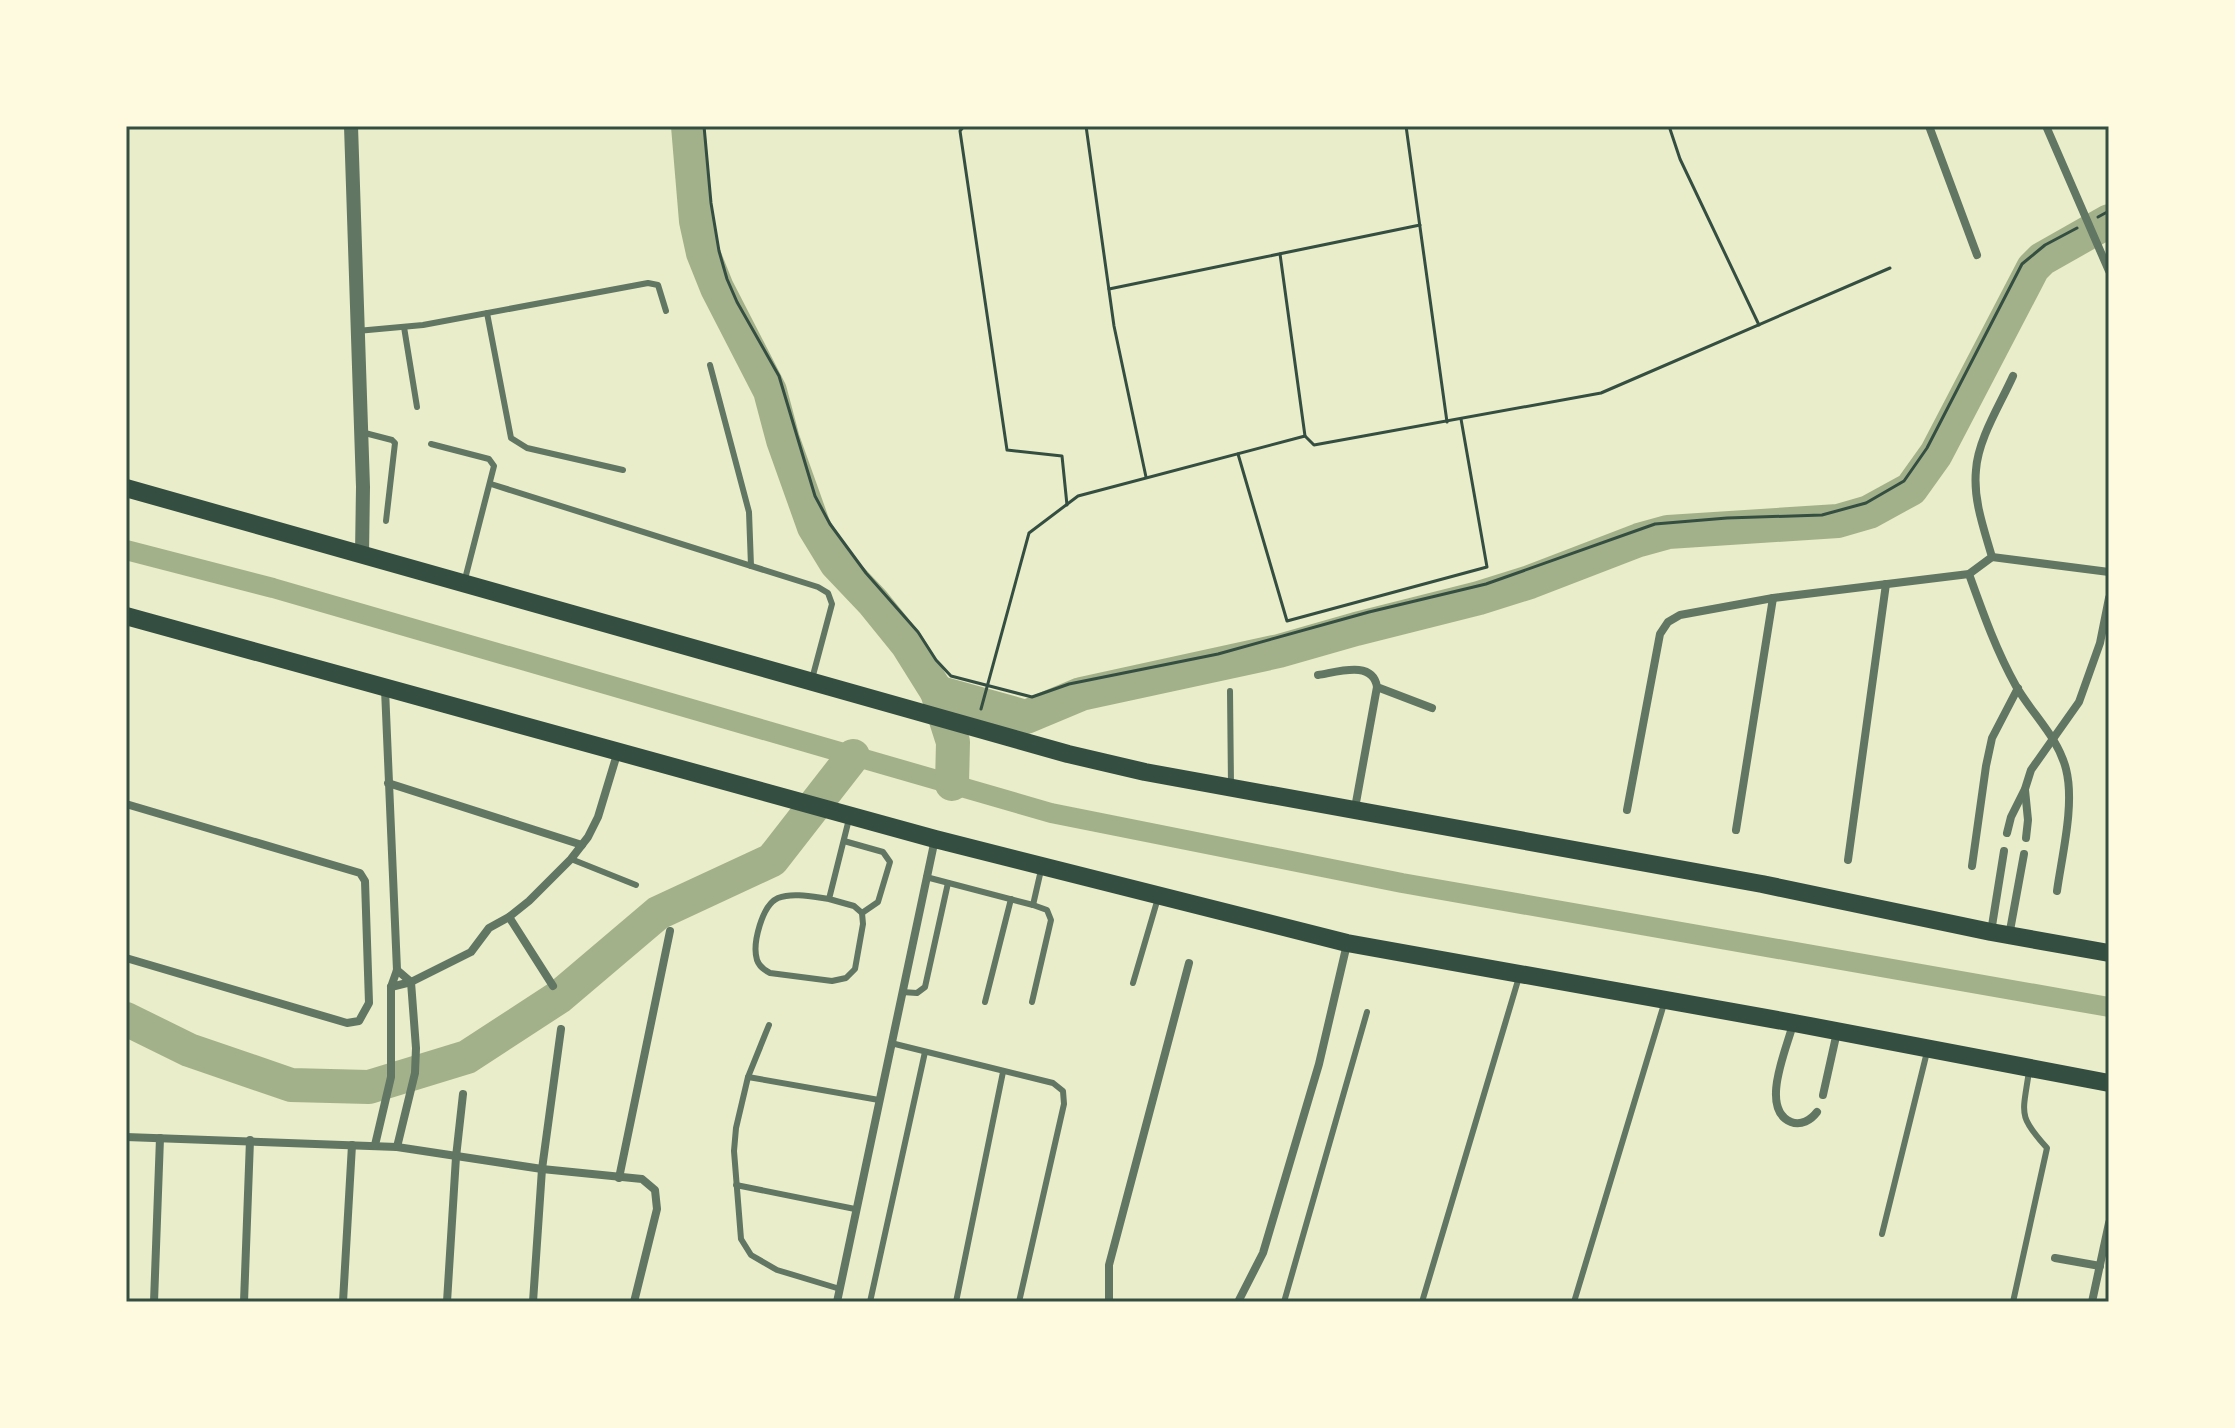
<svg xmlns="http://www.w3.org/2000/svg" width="2235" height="1428" viewBox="0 0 2235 1428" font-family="'DM Sans',sans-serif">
	<rect width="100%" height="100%" fill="#e9edc9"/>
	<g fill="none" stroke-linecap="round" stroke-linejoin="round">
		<path stroke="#a3b18a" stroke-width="20" d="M126,550L273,588L1051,813L1402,883L2109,1007"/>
		<g stroke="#a3b18a" stroke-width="34">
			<path d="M688,126L696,221L703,253L717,288L770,391L783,440L814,527L836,563L873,602L907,644L937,692L953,742L952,784"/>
			<path d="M937,692L1026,717L1081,694L1279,651L1356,629L1479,598L1530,582L1639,540L1668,532L1838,521L1869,512L1911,489L1936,454L2033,268L2042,259L2109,221"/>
			<path d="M126,1019L189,1050L291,1085L369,1087L467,1057L559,997L658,913L772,860L853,756"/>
		</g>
		<g stroke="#344e41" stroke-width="3">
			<path d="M704,126L711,203L719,251L727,279L737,302L779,376L815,496L830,524L866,573L918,632L936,660L951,676L1032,697L1069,684L1218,654L1369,612L1486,584L1655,524L1727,518L1822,515L1866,503L1904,481L1927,448L2022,264L2045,245L2077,228"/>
			<path d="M964,126L960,131L1007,450L1062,456L1067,505"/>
			<path d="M1086,126L1114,326L1146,477"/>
			<path d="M1406,126L1447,422"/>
			<path d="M1669,126L1680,159L1759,325"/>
			<path d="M2098,217L2109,211"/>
			<path d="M1280,254L1305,436"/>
			<path d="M1109,289L1420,225"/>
			<path d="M1238,454L1287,621L1487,567L1461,419"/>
			<path d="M981,709L1029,533L1078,496L1305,436L1314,445L1601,393L1890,268"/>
		</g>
		<g stroke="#617663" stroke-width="6">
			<path d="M487,313L511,438L527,448L623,470"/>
			<path d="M404,327L417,407"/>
			<path d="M357,331L423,325L648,283L658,285L666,311"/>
			<path d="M710,365L749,512L751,566"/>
			<path d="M361,432L392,440L395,443L386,521"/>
			<path d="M431,444L489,459L494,466L465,579"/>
			<path d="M491,484L818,587L828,593L832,604L812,679"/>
			<path d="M1230,691L1231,785"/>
			<path d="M844,841L883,852L890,862L878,902L862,913"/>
			<path d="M571,859L636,885"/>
			<path d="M926,877L1033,905L1041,870"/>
			<path d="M829,899C814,897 793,892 778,898C762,905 752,944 757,960C759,966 764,970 770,973L832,981L846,978L855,969L863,924L862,913L854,906L829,899L849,819"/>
			<path d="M1133,983L1158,898"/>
			<path d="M902,992L917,993L925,987L948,883"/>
			<path d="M985,1002L1011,899"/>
			<path d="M1032,1002L1051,920L1047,910L1033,905"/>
			<path d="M769,1025L748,1077L736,1128L734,1151L741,1239L751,1255L777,1270L840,1289"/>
			<path d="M891,1043L1053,1083L1063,1091L1064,1104L1019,1302"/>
			<path d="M748,1077L879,1100"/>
			<path d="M736,1185L855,1209"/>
			<path d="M1882,1234L1927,1052"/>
			<path d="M870,1302L925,1052"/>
			<path d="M956,1302L1003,1072"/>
			<path d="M1284,1302L1367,1012"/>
			<path d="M1422,1302L1519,977"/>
			<path d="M1574,1302L1664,1004"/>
			<path d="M2013,1302L2047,1148C2017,1115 2023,1114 2029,1071"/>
		</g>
		<g stroke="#617663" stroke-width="8">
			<path d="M1929,126L1977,255"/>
			<path d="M2046,126L2109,271"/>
			<path d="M1992,557L2109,572"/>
			<path d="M1969,574C1983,613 1996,650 2016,686C2032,714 2058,737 2066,769C2075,804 2062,855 2057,891"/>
			<path d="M1318,675C1338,672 1373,660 1377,687L1432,708"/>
			<path d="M388,783L582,845"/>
			<path d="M2025,790L2028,820L2026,838"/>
			<path d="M126,804L360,873L365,881L369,1003L359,1021L347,1023L126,958"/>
			<path d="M1355,808L1377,687"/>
			<path d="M1627,810L1660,634L1668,622L1680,615L1773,598L1969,574L1992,557C1984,529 1973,500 1976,470C1978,439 2000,405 2013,376"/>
			<path d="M1736,830L1773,598"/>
			<path d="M2007,833L2011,817L2025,789L2031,770L2079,702L2100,643L2109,598"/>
			<path d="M1848,860L1886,584"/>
			<path d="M1972,866L1986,766L1992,738L2018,688"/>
			<path d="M509,917L553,986"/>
			<path d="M1991,932L2004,851"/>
			<path d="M2009,936L2024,854"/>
			<path d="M391,987L411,982L471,952L489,928L509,917L529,901L571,859L588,837L598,817L618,751"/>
			<path d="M1793,1024C1787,1048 1759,1109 1791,1122C1801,1126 1811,1120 1817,1112"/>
			<path d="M1823,1095L1837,1032"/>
			<path d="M126,1137L397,1147L542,1169L642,1179L655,1190L657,1209L634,1302"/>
			<path d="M375,1145L391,1077V987L397,970L385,689"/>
			<path d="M397,1147L415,1073L416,1048L411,982L397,970"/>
			<path d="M619,1178L670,931"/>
			<path d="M2055,1258L2100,1266"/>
			<path d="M154,1302L160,1138"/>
			<path d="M244,1302L250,1140"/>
			<path d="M343,1302L352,1145"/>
			<path d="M447,1302L456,1157L463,1094"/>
			<path d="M533,1302L542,1169L561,1029"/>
			<path d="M837,1302L935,839"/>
			<path d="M1109,1302V1265L1189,963"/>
			<path d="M1238,1302L1263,1253L1319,1064L1347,944"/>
			<path d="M2092,1302L2109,1223"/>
		</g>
		<path stroke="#617663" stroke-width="14" d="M351,126L363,487L362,554"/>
		<g stroke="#344e41" stroke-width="18">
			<path d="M126,488L1068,754L1145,772L1762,884L1991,932L2109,953"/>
			<path d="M126,616L935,839L1347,943L1794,1023L2109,1083"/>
		</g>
	</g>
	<rect width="2235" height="1428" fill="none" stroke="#fefae0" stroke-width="256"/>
	<rect x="128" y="128" width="1979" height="1172" fill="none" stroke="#344e41" stroke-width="3"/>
</svg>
